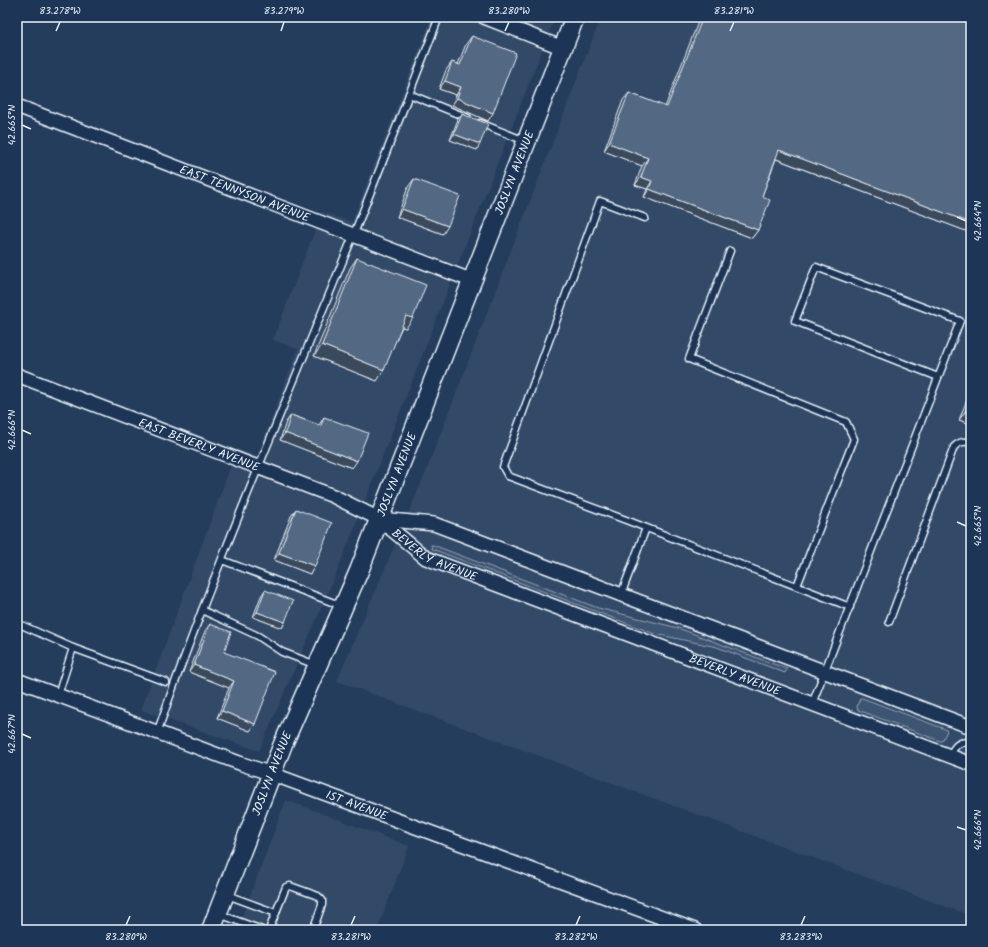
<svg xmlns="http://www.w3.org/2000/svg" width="988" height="947" viewBox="0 0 988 947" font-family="Kalam,sans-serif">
	<rect width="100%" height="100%" fill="#253d5d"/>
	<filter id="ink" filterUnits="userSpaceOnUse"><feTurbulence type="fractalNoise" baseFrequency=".025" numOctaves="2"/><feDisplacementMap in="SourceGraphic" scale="8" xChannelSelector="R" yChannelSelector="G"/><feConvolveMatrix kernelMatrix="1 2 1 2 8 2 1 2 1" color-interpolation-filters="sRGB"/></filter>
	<g filter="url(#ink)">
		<g fill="#334a68">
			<path d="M432,17H555L339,567L259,751L141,710L237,449L257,457L298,349L273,340L322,212L352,222Z"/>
			<path d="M601,17H971V916L337,681L425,474Z"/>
			<path d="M286,800L409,846L377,930H237Z"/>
		</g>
		<g fill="#3e5472" stroke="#93a2b5">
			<path d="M431,545H433L598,608L678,628L787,669L785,673L717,647L655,634L432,549Z"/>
			<path d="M860,698H862L945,729L947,731L942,741H940L858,710L857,707Z"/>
		</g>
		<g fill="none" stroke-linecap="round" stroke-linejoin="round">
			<defs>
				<g id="lane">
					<path d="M409,94L468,118"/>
					<path d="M480,123L525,141"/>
					<path d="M645,218L600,201L503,467L508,476L626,520L850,607"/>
					<path d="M730,251L689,359L846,422L854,439L797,586"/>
					<path d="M222,560L342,606"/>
					<path d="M621,595L646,528"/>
					<path d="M202,610L258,636L282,652L316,665"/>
					<path d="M889,622L954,447C959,442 964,440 971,443"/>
					<path d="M17,623L73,648L58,695"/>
					<path d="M73,648L166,682"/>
					<path d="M812,704L960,321L816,267L795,321L938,377"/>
					<path d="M157,733C213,572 280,416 344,258C377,178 408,97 439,17"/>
					<path d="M950,756C954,746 959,740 971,743"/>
					<path d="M227,895L276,913"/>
					<path d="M219,914L262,930"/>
					<path d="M269,930L286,887L290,886L318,896L322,900V905L313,930"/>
				</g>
				<g id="street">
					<path d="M484,17L563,48"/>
					<path id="s1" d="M17,106L473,281"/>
					<path id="s2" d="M17,375L333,496L379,519L426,558L971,764"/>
					<path d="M379,519L434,524L971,727"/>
					<path id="s3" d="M17,680L242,764L272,774L695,930"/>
				</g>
				<g id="secondary">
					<path id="s4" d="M211,930L283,744L359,571L575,17"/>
				</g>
			</defs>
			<use href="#lane" stroke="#e8f1f8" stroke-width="9"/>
			<use href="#street" stroke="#e8f1f8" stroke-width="16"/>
			<use href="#secondary" stroke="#e8f1f8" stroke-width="21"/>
			<use href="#lane" stroke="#1d3557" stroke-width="6"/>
			<use href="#street" stroke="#1d3557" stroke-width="13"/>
			<use href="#secondary" stroke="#1d3557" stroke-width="18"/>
		</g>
		<g fill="#475970" stroke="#e8f1f8">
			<path d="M700,17H971V233L776,159L762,196L758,230L752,238L644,197L647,189L635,185L642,166L604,151L623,100L629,93L665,107Z"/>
			<path d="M472,36L488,121L452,105L456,95L439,89L446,70L452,62L458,64L466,44Z"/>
			<path d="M462,114L477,150L450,140L458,119Z"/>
			<path d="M414,179L443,234L397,217L408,187Z"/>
			<path d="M357,258L406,328L402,327L377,381L314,356L350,268Z"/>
			<path d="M971,389V424L959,420Z"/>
			<path d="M291,415L319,425L324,417L352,468L280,440L286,422Z"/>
			<path d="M296,509L315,566L310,574L274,560L291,516Z"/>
			<path d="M265,590L285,622L282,628L253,617L261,596Z"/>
			<path d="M210,624L224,652L255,724L250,731L217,718L229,688L189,672L205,631Z"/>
		</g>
		<g fill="#3a485b" stroke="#e8f1f8">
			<path d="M445,81L461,87L456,95L439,89Z"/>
			<path d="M457,98L493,113L488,121L452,105Z"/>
			<path d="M454,134L480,144L477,150L450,140Z"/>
			<path d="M609,143L648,158L642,166L604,151Z"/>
			<path d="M779,150L971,223V233L774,158Z"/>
			<path d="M641,177L652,181L647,189L635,185Z"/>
			<path d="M649,189L758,230L752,238L644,197Z"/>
			<path d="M402,209L448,226L443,234L397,217Z"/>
			<path d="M406,316L413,318L406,328L399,326Z"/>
			<path d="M322,345L384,370L377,381L314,356Z"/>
			<path d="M965,412L971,414V424L959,420Z"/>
			<path d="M285,433L357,461L352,468L280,440Z"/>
			<path d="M279,553L315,566L310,574L274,560Z"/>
			<path d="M257,612L285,622L282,628L253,617Z"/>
			<path d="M194,665L234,681L229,688L189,672Z"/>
			<path d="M222,711L255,724L250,731L217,718Z"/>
		</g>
		<g fill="#536782" stroke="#e8f1f8">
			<path d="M703,17H971V223L779,150L762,196L770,200L758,230L649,189L652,181L641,177L648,158L609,143L629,93L667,107Z"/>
			<path d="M472,36L516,53L493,113L457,98L461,87L445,81L452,62L460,65Z"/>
			<path d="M462,114L488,124L480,144L454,134Z"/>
			<path d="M414,179L460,196L448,226L402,209Z"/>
			<path d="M357,258L426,285L413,318L406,316L384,370L322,345Z"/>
			<path d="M971,395V414L965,412Z"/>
			<path d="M291,415L321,426L324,417L368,433L357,461L285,433Z"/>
			<path d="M296,509L332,523L315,566L279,553Z"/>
			<path d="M265,590L293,601L285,622L257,612Z"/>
			<path d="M210,624L231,632L224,652L275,672L255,724L222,711L234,681L194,665Z"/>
		</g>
	</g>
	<path fill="none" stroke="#e8f1f8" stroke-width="1.5" d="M56,31L60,22M281,31L284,22M505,31L509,22M730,31L734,22M22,125L31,129M957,217L966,221M22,430L31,434M957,522L966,526M22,734L31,738M957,827L966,830M126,925L130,916M351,925L355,916M576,925L580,916M801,925L805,916"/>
	<g text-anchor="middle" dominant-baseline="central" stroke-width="3" stroke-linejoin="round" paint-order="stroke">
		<g font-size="12" fill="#e8f1f8" stroke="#1d3557">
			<text stroke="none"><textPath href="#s4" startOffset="816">JOSLYN AVENUE</textPath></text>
			<text stroke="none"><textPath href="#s1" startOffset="244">EAST TENNYSON AVENUE</textPath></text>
			<text stroke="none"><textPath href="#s2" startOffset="195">EAST BEVERLY AVENUE</textPath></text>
			<text stroke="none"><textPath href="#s4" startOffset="492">JOSLYN AVENUE</textPath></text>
			<text stroke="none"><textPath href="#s2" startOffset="457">BEVERLY AVENUE</textPath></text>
			<text stroke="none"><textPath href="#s2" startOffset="781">BEVERLY AVENUE</textPath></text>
			<text stroke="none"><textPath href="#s4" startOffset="168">JOSLYN AVENUE</textPath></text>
			<text stroke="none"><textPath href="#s3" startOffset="362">1ST AVENUE</textPath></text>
		</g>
	</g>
	<rect width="988" height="947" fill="none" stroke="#1d3557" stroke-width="44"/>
	<rect x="22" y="22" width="944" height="903" fill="none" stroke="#e8f1f8" stroke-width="1.5"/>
	<g font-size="10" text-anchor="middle" fill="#e8f1f8">
		<text x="60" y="14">83.278°W</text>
		<text x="284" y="14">83.279°W</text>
		<text x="509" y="14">83.280°W</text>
		<text x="734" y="14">83.281°W</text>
		<text transform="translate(11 125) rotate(-90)" y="4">42.665°N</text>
		<text transform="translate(977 221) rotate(-90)" y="4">42.664°N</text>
		<text transform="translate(11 430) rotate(-90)" y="4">42.666°N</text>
		<text transform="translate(977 526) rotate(-90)" y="4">42.665°N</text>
		<text transform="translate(11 734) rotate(-90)" y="4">42.667°N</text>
		<text transform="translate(977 830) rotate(-90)" y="4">42.666°N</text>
		<text x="126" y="940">83.280°W</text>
		<text x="351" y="940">83.281°W</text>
		<text x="576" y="940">83.282°W</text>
		<text x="801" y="940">83.283°W</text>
	</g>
</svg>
